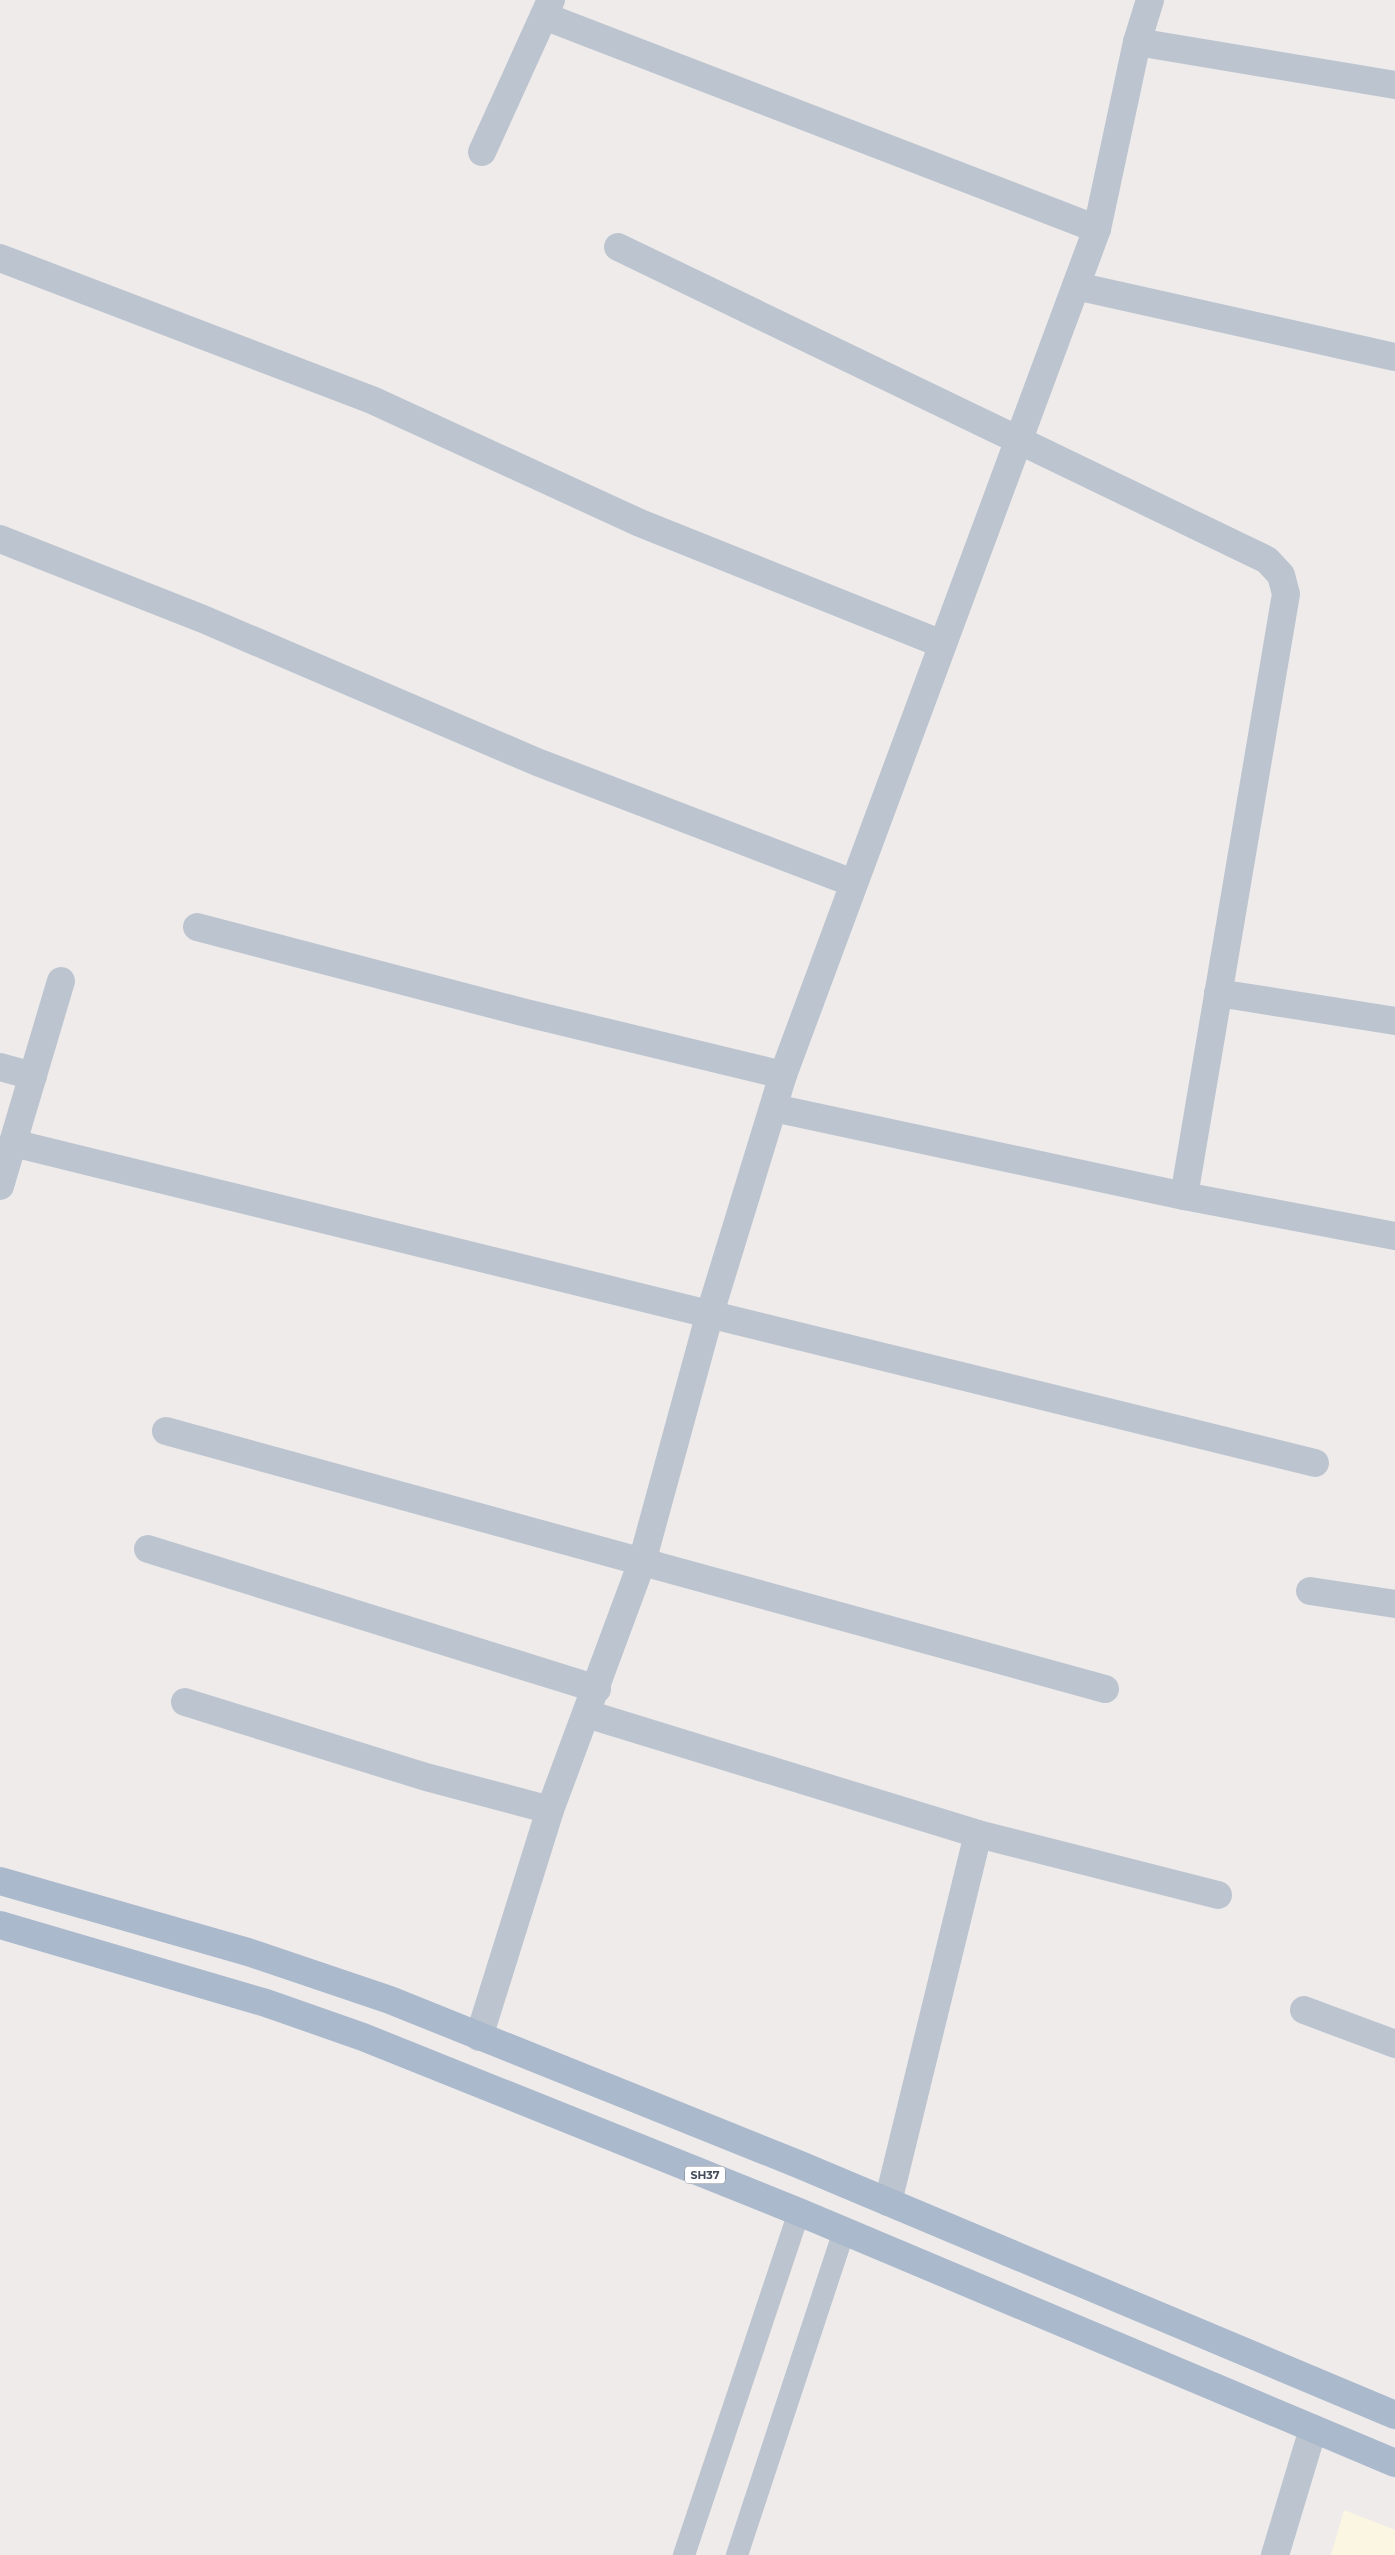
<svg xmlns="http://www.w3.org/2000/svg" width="1395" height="2555" viewBox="0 0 1395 2555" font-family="Montserrat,sans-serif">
	<rect width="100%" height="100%" fill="#efebeb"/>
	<path fill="#fbf6e2" d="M1344,2510L1395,2530V2555H1331Z"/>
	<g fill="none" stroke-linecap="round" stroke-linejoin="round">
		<g stroke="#bcc5cf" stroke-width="22">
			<path d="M684,2555L799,2212"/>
			<path d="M737,2555L844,2231"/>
		</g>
		<g stroke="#bcc5cf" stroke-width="28">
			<path d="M544,16L1097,229"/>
			<path d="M1137,42L1395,85"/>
			<path d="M482,152L551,0"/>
			<path d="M618,247L1267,560L1281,575L1286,594L1184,1196"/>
			<path d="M0,258L372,400L640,523L942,644"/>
			<path d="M1076,286L1395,357"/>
			<path d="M0,539L203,619L537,762L853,883"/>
			<path d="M197,927L522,1012L783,1075"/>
			<path d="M1218,993L1395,1021"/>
			<path d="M0,1067L33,1076"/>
			<path d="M774,1108L1184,1196L1395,1236"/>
			<path d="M13,1143L1315,1463"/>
			<path d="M0,1186L61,981"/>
			<path d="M166,1431L1105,1689"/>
			<path d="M148,1549L597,1689"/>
			<path d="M1310,1591L1395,1604"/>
			<path d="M185,1702L426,1777L550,1810"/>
			<path d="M587,1714L978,1834L1218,1895"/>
			<path d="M1304,2010L1395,2044"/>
			<path d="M479,2037L550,1810L642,1562L710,1313L783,1075L1097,229L1137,42L1150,0"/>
			<path d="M888,2202L978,1834"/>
			<path d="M1275,2555L1313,2429"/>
		</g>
		<g stroke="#aab9cc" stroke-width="28">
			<path d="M0,1881L248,1952L390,2000L798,2164L1395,2415"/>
			<path d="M0,1925L266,2003L363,2037L799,2212L1395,2463"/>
		</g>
	</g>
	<g text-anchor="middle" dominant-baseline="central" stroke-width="5" stroke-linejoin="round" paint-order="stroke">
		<rect fill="#fff" stroke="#7c828b" stroke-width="1" x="685" y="2166.5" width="40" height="17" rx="4"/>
		<g font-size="11" font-weight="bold" fill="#444d59">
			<text x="705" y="2175">SH37</text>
		</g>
	</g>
</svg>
